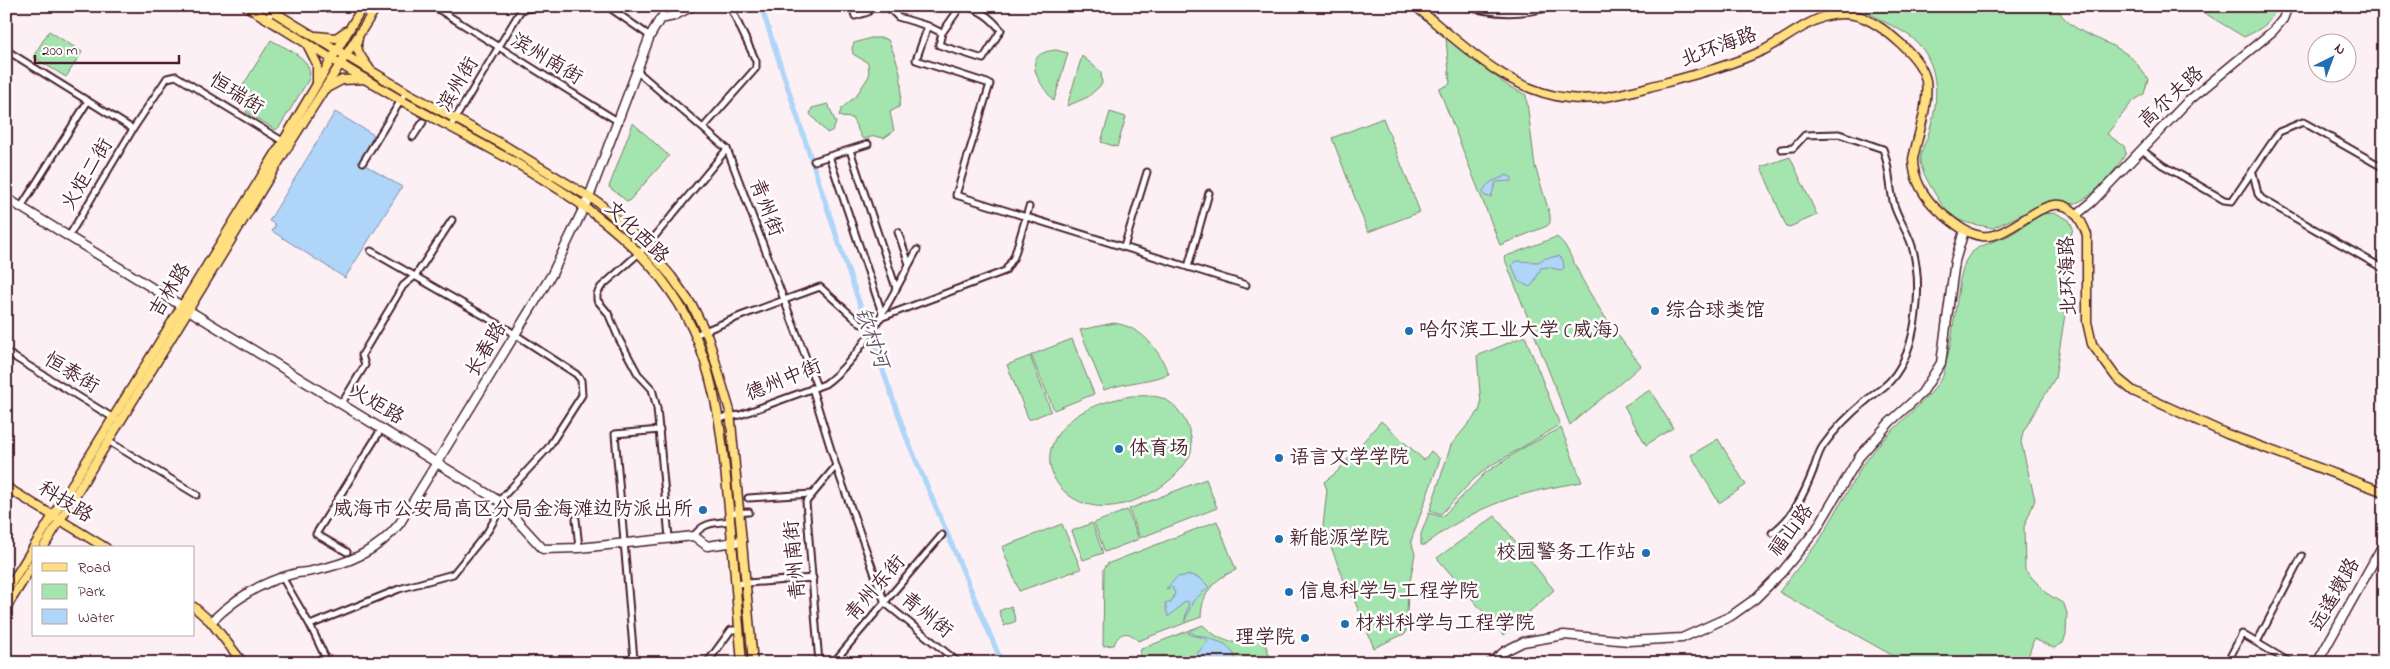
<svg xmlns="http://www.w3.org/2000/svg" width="2390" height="669" viewBox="0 0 2390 669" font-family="'Indie Flower','LXGW WenKai TC',sans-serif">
	<rect width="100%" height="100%" fill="#fcf0f5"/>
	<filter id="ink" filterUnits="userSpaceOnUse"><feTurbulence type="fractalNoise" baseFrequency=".02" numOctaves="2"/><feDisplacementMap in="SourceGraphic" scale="10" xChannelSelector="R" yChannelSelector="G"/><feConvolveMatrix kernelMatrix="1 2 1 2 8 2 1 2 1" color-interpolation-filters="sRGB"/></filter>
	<g filter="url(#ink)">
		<g fill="#a4e5af" stroke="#77826d">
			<path d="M1861,6H2056C2070,35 2104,37 2128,55C2136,61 2142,71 2148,79L2144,94L2132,102L2107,134L2124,146L2126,153C2115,172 2091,202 2068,205C2061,205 2055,200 2048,202L1993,228C1981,225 1962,224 1952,216C1943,209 1920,172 1920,160C1920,152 1926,142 1928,135C1937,110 1940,80 1927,56C1911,27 1885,28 1861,6Z"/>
			<path d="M2193,6H2277C2271,24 2261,29 2244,37Z"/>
			<path d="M49,31L82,52L66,77L33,57Z"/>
			<path d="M871,38H883L888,40C899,65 905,80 899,107L890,112L894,131L884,138L875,136L864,139L862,138L852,118L841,117L839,115L842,108L856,96L869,76L868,63L853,54L852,48L854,43Z"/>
			<path d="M1446,38L1508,86L1526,95L1535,166L1550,215V223L1547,226L1500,245L1439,89L1450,84Z"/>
			<path d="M271,40C286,49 314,58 309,79L280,126L276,130L246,112L252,102L240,95L244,89L242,87Z"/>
			<path d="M1056,50L1068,53L1054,101C1039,84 1018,53 1056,50Z"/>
			<path d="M1082,56L1101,72L1102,84L1088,97L1067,106Z"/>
			<path d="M828,104L836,123L833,130L827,133L810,114L812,108Z"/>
			<path d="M1110,112L1126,117L1117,147L1101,142Z"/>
			<path d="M1383,118L1420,212L1368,232L1332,138Z"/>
			<path d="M633,123L669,156L628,202L609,187Z"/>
			<path d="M1790,157L1817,215L1787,228L1761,167Z"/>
			<path d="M2056,213L2069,220L2073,229L2064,256L2068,295L2055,378L2023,432L2021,442L2035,500L2024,527L2025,570L2046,593L2064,604L2067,613L2066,634L2063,643L2054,648L2034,639L2026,663H1906L1779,592L1821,538L1862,466L1881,442L1931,393L1943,376L1951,342L1960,279L1965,262L1970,254L1979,247L2010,235L2042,214Z"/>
			<path d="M1556,237C1566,242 1570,256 1575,265C1592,301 1616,334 1641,365C1618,387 1593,404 1570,425L1504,257Z"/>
			<path d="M1114,323C1144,328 1157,348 1169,374C1147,382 1126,382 1104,390L1080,330Z"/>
			<path d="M1525,336L1560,425L1487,468L1472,481L1441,514L1430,510L1451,445L1479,411L1481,404L1477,356Z"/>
			<path d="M1072,339L1094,394L1054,410L1031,355Z"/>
			<path d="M1030,356L1051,411L1029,420L1007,365Z"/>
			<path d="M1650,390L1673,428L1646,445L1624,406Z"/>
			<path d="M1131,396C1143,396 1157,394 1168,401C1183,410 1198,440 1189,457C1173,487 1129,510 1096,506C1061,502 1036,466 1058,434C1074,410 1105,401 1131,396Z"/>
			<path d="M1381,421L1424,460L1431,451L1440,459L1411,541L1415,554L1408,593L1406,633L1374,648L1353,597H1351L1348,591L1323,526L1327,490L1324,482L1337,472Z"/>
			<path d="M1561,428L1582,482C1518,493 1478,504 1425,545H1421V534L1429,513L1442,517L1485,473L1523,448Z"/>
			<path d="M1718,439L1746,485L1719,503L1691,455Z"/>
			<path d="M1206,479L1217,508L1140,538L1129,509Z"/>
			<path d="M1127,510L1139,539L1105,552L1094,523Z"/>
			<path d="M1495,516L1554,590L1503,635L1437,558Z"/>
			<path d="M1217,521L1236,570C1214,579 1202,592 1201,617L1138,641C1129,630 1119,631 1114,645L1103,646L1104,569L1107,564Z"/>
			<path d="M1092,523L1103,553L1083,560L1072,531Z"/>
			<path d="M1062,524L1081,569L1019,591L1002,547Z"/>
			<path d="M1011,606L1016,621L1004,626L999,611Z"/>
			<path d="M1203,625C1221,643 1238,647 1263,638L1272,663H1138L1141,649Z"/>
		</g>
		<g fill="#afd5f8" stroke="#878ca6">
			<path d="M335,112L374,135L360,162L402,187L345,278L272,231L276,225L269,221Z"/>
			<path d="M1507,175L1512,178V181L1496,182L1491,197L1485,196L1483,193C1485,181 1498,180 1507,175Z"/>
			<path d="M1559,256L1563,260L1564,268L1561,270L1547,267L1541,268L1533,284L1530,287L1518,281L1512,265L1516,261L1538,262L1546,258Z"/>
			<path d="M1191,575L1201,579L1209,587L1193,601L1184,623L1189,602L1186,601L1168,617L1165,603H1171L1175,593L1172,587L1166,589L1177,577Z"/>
			<path d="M1191,632L1195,635L1203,636L1225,644L1234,654L1236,663H1193L1194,657L1208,641C1203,635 1194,638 1188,633Z"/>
		</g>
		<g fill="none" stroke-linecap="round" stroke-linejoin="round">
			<path stroke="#afd5f8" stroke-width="5" d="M761,6L845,262L907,439L1002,663"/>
			<defs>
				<g id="street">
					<path d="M433,6L619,122"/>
					<path d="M607,6L650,36"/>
					<path d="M852,6L855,16L868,12L866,6"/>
					<path d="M887,6L898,17L928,26L916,60L990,84L956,195L1246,285"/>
					<path d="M1466,6C1496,16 1526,14 1556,6"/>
					<path d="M521,10L543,6"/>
					<path d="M267,19L276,6"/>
					<path d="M660,19L665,6"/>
					<path d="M928,26L942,33L939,45L983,59L1001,30C990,17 979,8 961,6L942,33"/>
					<path d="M6,50L133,129L167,78L176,76L284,142"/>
					<path d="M638,72L727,149L817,387"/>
					<path d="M450,127L515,20L521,10L520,6"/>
					<path d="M703,128L756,68V61L730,6"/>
					<path d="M413,137L423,122"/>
					<path d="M850,150L896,288"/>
					<path d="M2142,150L2161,164L2224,200L2232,201L2279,132L2303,122L2384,168"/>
					<path d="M829,156L882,313"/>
					<path d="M814,161L868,144"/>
					<path d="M363,162L406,92"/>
					<path d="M2253,173L2258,194L2262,199L2384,269"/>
					<path d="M21,207L88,101"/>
					<path d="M898,232L909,264"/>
					<path d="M69,236L133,129"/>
					<path d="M1124,247L1147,172"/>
					<path d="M371,251L507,329L576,374L581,380L582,395L548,448L499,501"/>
					<path d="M1188,267L1209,193"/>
					<path d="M880,318L1005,271L1014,257L1029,207"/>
					<path d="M695,335L743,315L820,287L861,324"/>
					<path d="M6,352L115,419"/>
					<path d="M812,388L836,466L885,603L959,663"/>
					<path d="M342,403L365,365L362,355L403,286L416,275L452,220"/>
					<path d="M720,418L740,415L825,384C866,354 893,293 917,250"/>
					<path d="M108,441L197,495"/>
					<path d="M748,498L812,494"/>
					<path d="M730,513L749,512"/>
					<path d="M576,519L579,548"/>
					<path d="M1772,533C1793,518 1804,494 1813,471C1816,463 1818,453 1823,446C1835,429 1851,413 1867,400C1875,393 1884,388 1891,380C1918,349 1923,284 1912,246C1908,232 1898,219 1894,205C1889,186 1890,167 1883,149L1839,134L1805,135L1793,148L1781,149"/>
					<path d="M694,536C703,522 715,523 731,521"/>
					<path d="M669,538L657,408L652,389L638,374L619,339L608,313L597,300V294L601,287L646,247L727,149"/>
					<path d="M347,552L316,534L382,428"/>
					<path d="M282,577L310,625L328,663"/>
					<path d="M735,584L813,578"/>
					<path d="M310,625L399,589L453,574L488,531L503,505"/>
					<path d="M2257,642L2302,556"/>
					<path d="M637,663L634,660L615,434L660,430"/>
					<path d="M707,663L731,630H739"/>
					<path d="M819,663L806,502L836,466"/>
					<path d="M833,663L942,535"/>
					<path d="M2227,663L2242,634L2291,663"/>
				</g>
				<g id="secondary">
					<path d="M1842,6L1846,14"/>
					<path d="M6,198L499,501L543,549L579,548L694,536L707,546L742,541"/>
					<path d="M2076,215L2092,202L2186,103L2273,31L2283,19L2288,6"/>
					<path d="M211,622C233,600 262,582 293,574C299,572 305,573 312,571C347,564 377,552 400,523L552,274L589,197L650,36L660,19L674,16L693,6"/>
					<path d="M1490,663L1505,651L1523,642L1564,635L1629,641L1682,638L1731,616L1755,599L1782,572L1816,530L1859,457L1890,422L1922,393L1941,363L1955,261L1964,231"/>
					<path d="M2317,663L2384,543"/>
				</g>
				<g id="primary">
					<path d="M246,6C299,38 351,72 404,102C510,161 651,221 698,342C717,391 722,437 727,488C733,546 737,604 742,663"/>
					<path d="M264,6L406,92L502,144L599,203L644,245L671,276L693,307L708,337L730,411L753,663"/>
					<path d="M1415,6C1461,43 1507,91 1568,98C1600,102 1632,91 1664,83C1698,74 1732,65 1764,50C1782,41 1809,20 1827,16C1839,13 1852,13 1864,18C1885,28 1922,57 1926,81C1929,106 1918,134 1913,159C1913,179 1924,198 1940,212C1953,222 1965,234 1982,236C2018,241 2061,164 2087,235V322L2092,344L2116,377L2133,391L2227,434L2384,492"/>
					<path d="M317,36L336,38L346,31"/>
					<path d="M358,38C354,50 362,58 369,68"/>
					<path d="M307,44L317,64V83"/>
					<path d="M327,88L342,80L365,79"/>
					<path d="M6,487L106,548"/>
					<path d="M43,548L289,145L377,6"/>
					<path d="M6,592L287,135L363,6"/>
					<path d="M194,607L211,622L243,663"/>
					<path d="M6,608L34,563"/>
				</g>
			</defs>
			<use href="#street" stroke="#4a1f2b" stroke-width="9"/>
			<use href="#secondary" stroke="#4a1f2b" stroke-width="11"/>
			<use href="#primary" stroke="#4a1f2b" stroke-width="11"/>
			<use href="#street" stroke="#fff" stroke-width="5"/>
			<use href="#secondary" stroke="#fff" stroke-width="8"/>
			<use href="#primary" stroke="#ffdf80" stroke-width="8"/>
		</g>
	</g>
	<g fill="#1f6fb2" stroke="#fff" stroke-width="2">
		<circle cx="1655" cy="311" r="5"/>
		<circle cx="1409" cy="331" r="5"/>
		<circle cx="1119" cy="449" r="5"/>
		<circle cx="1279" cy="458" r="5"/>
		<circle cx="703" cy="510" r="5"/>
		<circle cx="1279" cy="539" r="5"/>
		<circle cx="1646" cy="553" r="5"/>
		<circle cx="1289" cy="592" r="5"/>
		<circle cx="1345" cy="624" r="5"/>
		<circle cx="1305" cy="638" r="5"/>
	</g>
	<g text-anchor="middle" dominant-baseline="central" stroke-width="5" stroke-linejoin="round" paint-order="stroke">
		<g font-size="20" fill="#4a1f2b" stroke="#fff">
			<text transform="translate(1719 48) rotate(-20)">北环海路</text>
			<text transform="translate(546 60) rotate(31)">滨州南街</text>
			<text transform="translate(459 85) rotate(-59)">滨州街</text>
			<text transform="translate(236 95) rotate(32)">恒瑞街</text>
			<text transform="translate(2172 98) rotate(-43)">高尔夫路</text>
			<text transform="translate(88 175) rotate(-59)">火炬二街</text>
			<text transform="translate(765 208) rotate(69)">青州街</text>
			<text transform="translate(636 233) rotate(44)">文化西路</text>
			<text transform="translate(2069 276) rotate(-92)">北环海路</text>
			<text transform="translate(171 291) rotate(-58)">吉林路</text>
			<text transform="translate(487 350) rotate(-59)">长春路</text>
			<text transform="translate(71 374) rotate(31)">恒泰街</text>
			<text transform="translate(784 381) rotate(-22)">德州中街</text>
			<text transform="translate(376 405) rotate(31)">火炬路</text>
			<text transform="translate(65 503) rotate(32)">科技路</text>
			<text transform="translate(1792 531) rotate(-53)">福山路</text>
			<text transform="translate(796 560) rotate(-95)">青州南街</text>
			<text transform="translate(876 589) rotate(-49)">青州东街</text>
			<text transform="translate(2336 595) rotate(-61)">远遥墩路</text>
			<text transform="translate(926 616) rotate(39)">青州街</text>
		</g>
		<g font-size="20" fill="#4a1f2b" stroke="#fff" text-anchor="start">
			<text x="1665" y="311">综合球类馆</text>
			<text x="1419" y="331">哈尔滨工业大学 (威海)</text>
			<text x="1129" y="449">体育场</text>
			<text x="1289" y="458">语言文学学院</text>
			<text x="693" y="510" text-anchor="end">威海市公安局高区分局金海滩边防派出所</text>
			<text x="1289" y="539">新能源学院</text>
			<text x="1636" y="553" text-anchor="end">校园警务工作站</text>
			<text x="1299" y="592">信息科学与工程学院</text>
			<text x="1355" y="624">材料科学与工程学院</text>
			<text x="1295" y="638" text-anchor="end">理学院</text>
		</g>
		<g font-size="21" font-style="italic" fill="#685668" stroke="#fff">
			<text transform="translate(871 338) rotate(71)">钦村河</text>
		</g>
	</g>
	<rect width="2390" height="669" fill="none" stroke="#fff" stroke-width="25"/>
	<rect x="12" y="12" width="2365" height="644" fill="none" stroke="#4a1f2b" stroke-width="2" filter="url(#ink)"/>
	<rect x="32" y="546" width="162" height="90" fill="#ffffff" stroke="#b7a5aa"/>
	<rect x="42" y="563" width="25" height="8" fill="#ffdf80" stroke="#b7a5aa"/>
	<text x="78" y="572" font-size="15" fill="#4a1f2b">Road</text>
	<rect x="42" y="584" width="25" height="15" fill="#a4e5af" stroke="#b7a5aa"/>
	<text x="78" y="596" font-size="15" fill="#4a1f2b">Park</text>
	<rect x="42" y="609" width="25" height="15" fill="#afd5f8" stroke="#b7a5aa"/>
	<text x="78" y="622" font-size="15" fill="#4a1f2b">Water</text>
	<g transform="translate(2332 58) rotate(42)"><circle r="24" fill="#ffffff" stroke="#b7a5aa"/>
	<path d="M0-4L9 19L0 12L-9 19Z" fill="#1f6fb2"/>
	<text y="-8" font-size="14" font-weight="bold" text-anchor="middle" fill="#4a1f2b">N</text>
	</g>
	<path d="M35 55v8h144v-8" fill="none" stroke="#4a1f2b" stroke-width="2.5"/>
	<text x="42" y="55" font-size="15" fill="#4a1f2b" stroke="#ffffff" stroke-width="4" paint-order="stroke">200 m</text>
</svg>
